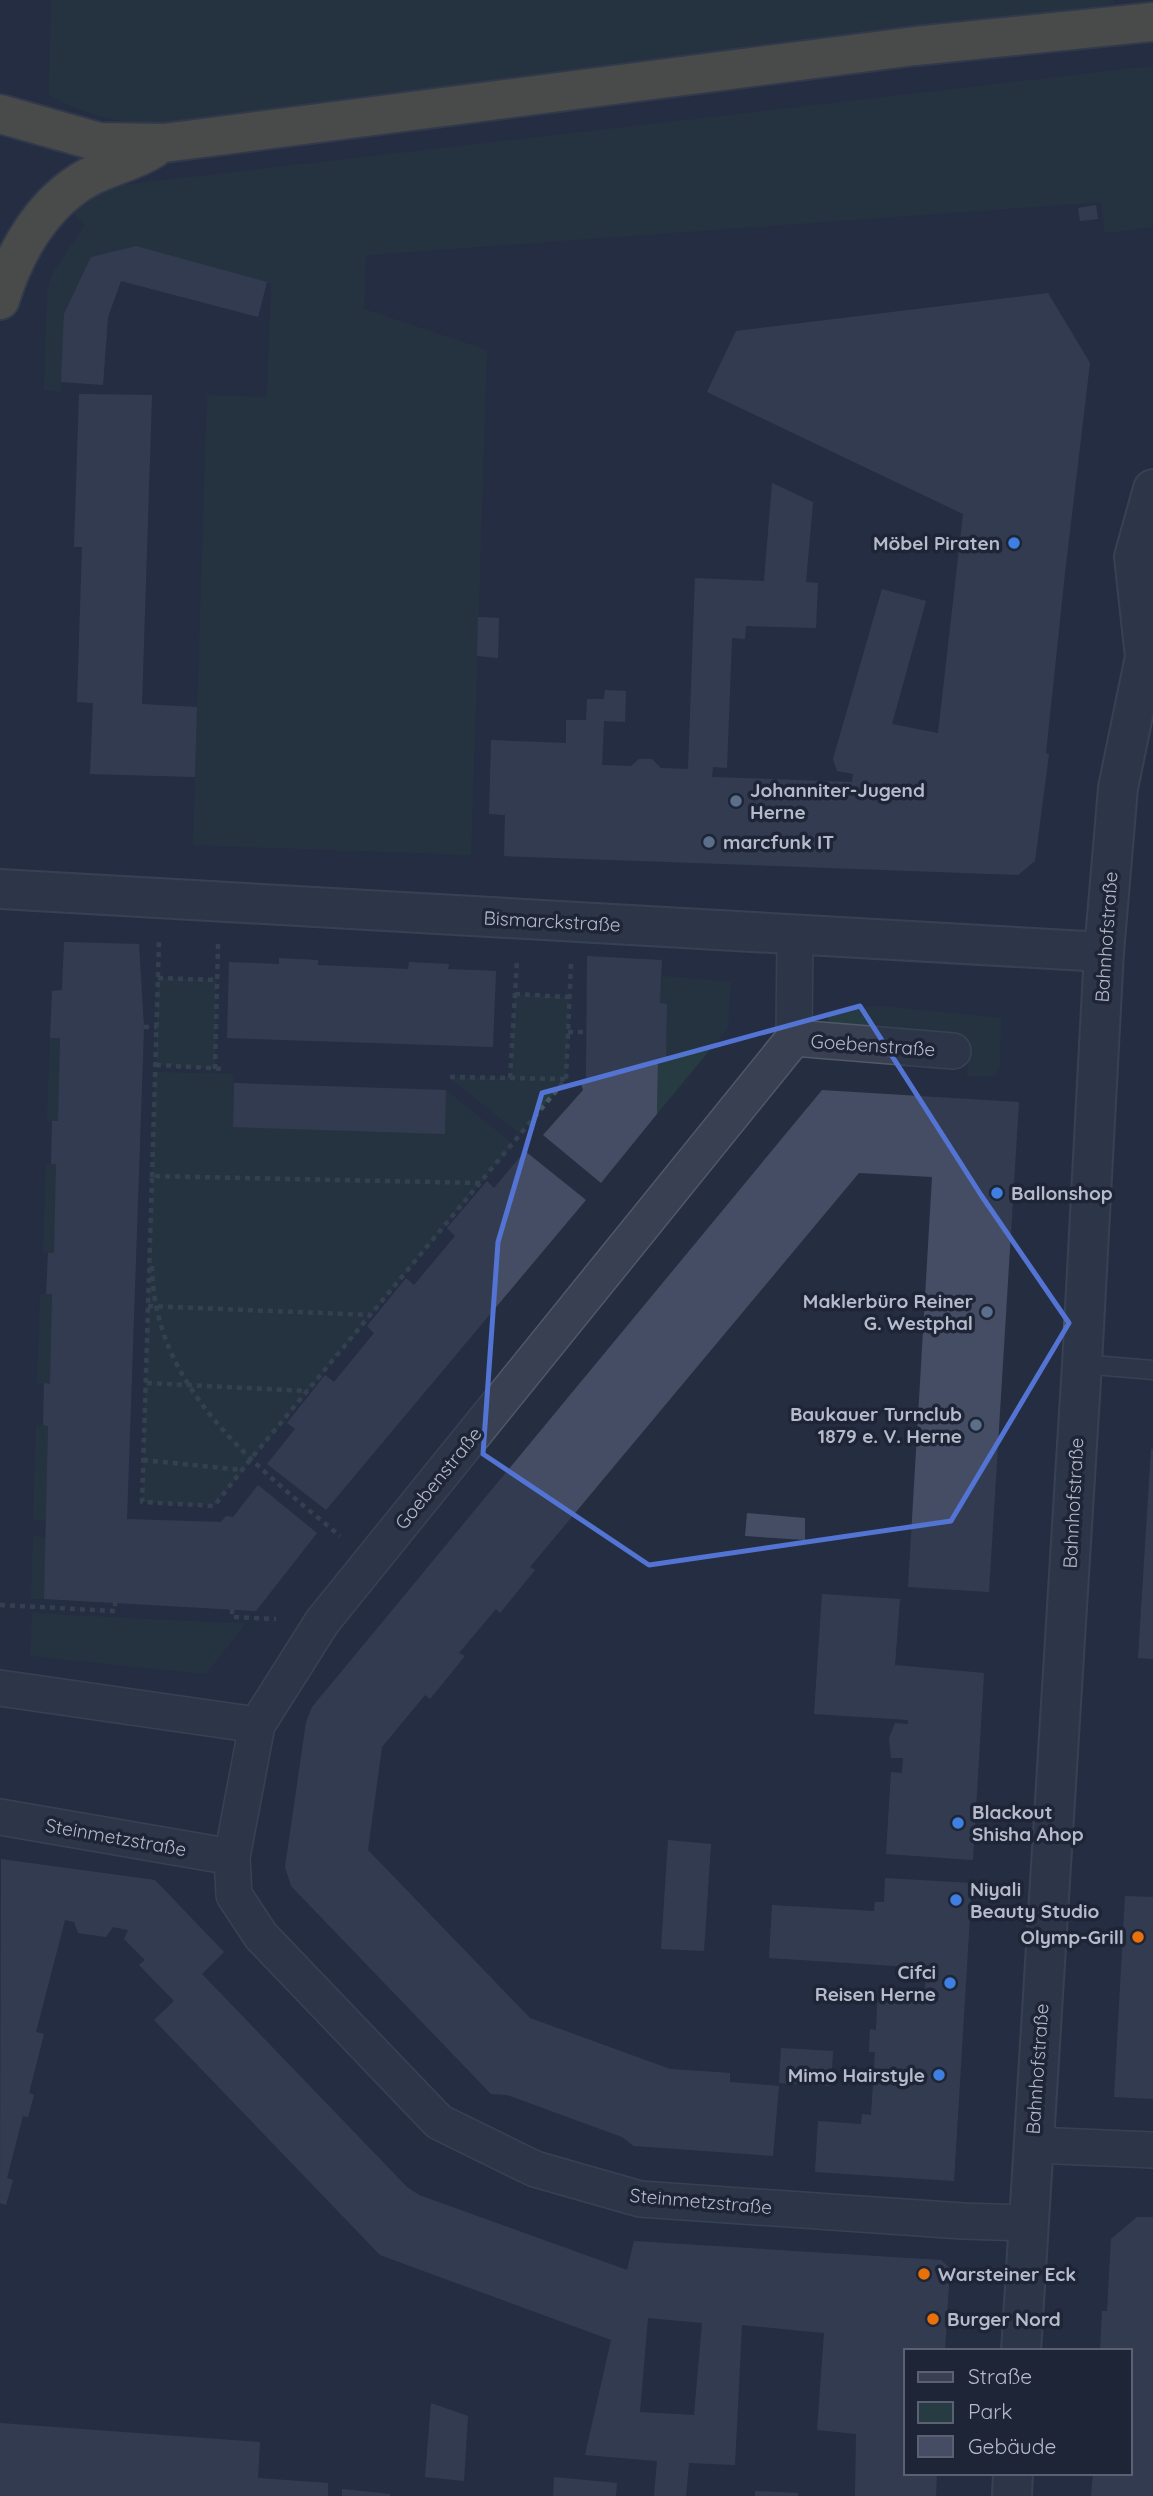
<svg xmlns="http://www.w3.org/2000/svg" width="1153" height="2496" viewBox="0 0 1153 2496" font-family="Quicksand,sans-serif">
	<rect width="100%" height="100%" fill="#252d41"/>
	<g fill="#273b42">
		<path d="M51,0H1114V4L173,125C124,124 92,118 49,95Z"/>
		<path d="M1153,66V227L1105,233L1101,202L366,255L364,309L487,350L471,855L193,845L207,395L267,397L271,284L136,246L91,257L65,314L61,392L44,390L47,292L52,274L85,225L74,213L99,195L122,185Z"/>
		<path d="M662,976L731,982L728,1028L657,1114L658,1061L666,1060L667,1004L660,1003Z"/>
		<path d="M158,978L217,980L215,1069L156,1065Z"/>
		<path d="M515,994L570,997L566,1079L520,1134L450,1078H510Z"/>
		<path d="M880,1006L1001,1018L1000,1067L995,1076H967L970,1041L836,1028L828,1025V1016L840,1010Z"/>
		<path d="M50,1038H60L58,1121L47,1122Z"/>
		<path d="M155,1072L234,1074L233,1126L445,1133L446,1090L513,1144L214,1506L142,1502Z"/>
		<path d="M46,1164H56L54,1253H43Z"/>
		<path d="M40,1294H52L50,1384L37,1383Z"/>
		<path d="M36,1425L48,1426L46,1521L33,1520Z"/>
		<path d="M33,1536L46,1537L44,1599H31Z"/>
		<path d="M32,1613L226,1623H246L206,1674L30,1656Z"/>
	</g>
	<g fill="#444d63" fill-rule="evenodd">
		<path d="M1096,205L1098,219L1080,221L1078,208Z"/>
		<path d="M136,246L267,282L258,317L121,281L108,317L103,385L61,382L64,314L91,257Z"/>
		<path d="M1048,293L1090,363L1065,573L1046,753L1049,754L1035,861L1018,875L504,856L505,815L489,814L491,740L566,743V720H586L587,699H604L605,690L626,691L625,722L604,721L602,765L631,766L639,759H652L661,768L688,769L695,578L764,581L772,483L813,502L806,582L818,583L816,628L746,626L745,639L732,638L727,768L713,767L712,777L852,782L853,774L837,771L833,759L882,589L926,601L892,724L938,733L963,514L707,392L736,331Z"/>
		<path d="M79,394L152,395L142,704L197,707L195,777L90,774L93,703L77,702L82,547H74Z"/>
		<path d="M478,617L499,618L498,658L477,656Z"/>
		<path d="M64,942L139,944L144,1027L127,1519L221,1522L226,1516L233,1517L258,1485L317,1533L256,1611L44,1599L48,1426L43,1425L44,1383L50,1384L52,1294H46L48,1253H54L56,1164H51L52,1121H58L60,1038H50L52,991L62,990Z"/>
		<path d="M587,956L662,960L660,1003L667,1004L666,1060L658,1061L657,1114L601,1183L543,1135L583,1090L581,1084L586,1080Z"/>
		<path d="M279,958L318,960V965L408,969L409,962L449,964L448,969L496,971L493,1047L227,1038L229,962L279,964Z"/>
		<path d="M234,1083L446,1090L445,1134L233,1127Z"/>
		<path d="M822,1090L1019,1102L989,1592L908,1587L932,1177L859,1173L530,1567L535,1570L500,1613L496,1609L459,1653L465,1656L430,1699L425,1695L382,1747L368,1850L530,2018L670,2069L730,2073V2082L779,2086L773,2156L634,2146L622,2137L507,2095L491,2094L291,1886L285,1867L306,1722L312,1707L346,1666Z"/>
		<path d="M525,1151L586,1200L326,1510L267,1464L295,1429L287,1423L325,1375L334,1382L374,1333L367,1326L406,1278L414,1285L455,1236L447,1228L487,1181L494,1188Z"/>
		<path d="M1151,1449H1153V1659L1138,1658Z"/>
		<path d="M747,1513L805,1518V1540L745,1536Z"/>
		<path d="M822,1594L900,1599L895,1665L984,1673L973,1860L886,1854L891,1772L902,1773L903,1758H891L889,1738L895,1723L908,1724V1720L814,1714Z"/>
		<path d="M668,1840L711,1844L704,1951L661,1949Z"/>
		<path d="M1,1859L155,1880L224,1952L202,1974L407,2187L419,2195L627,2270L634,2241L941,2260L950,2268L945,2351H906V2473H937L936,2496H855L856,2434L817,2430L824,2333L742,2325L735,2465L689,2463L686,2496H654L657,2461L585,2455L611,2340L380,2255L154,2020L174,2001L139,1965L145,1960L124,1939L128,1930L113,1927L106,1937L78,1933L74,1922L65,1920L36,2032L44,2034L29,2093L34,2095L28,2117L23,2116L7,2178L13,2180L6,2205L0,2203ZM648,2318L702,2323L694,2415L640,2412Z"/>
		<path d="M885,1878L972,1883L954,2181L815,2172L818,2121L861,2124L862,2114L871,2115L875,2052H869L870,2029L876,2030L878,1989L925,1992L926,1968L769,1958L772,1905L874,1911L875,1902H884Z"/>
		<path d="M1125,1896L1153,1897V2099L1114,2097Z"/>
		<path d="M781,2048L833,2051L831,2086L779,2083Z"/>
		<path d="M1137,2217H1153V2496H1091L1093,2473H1130V2351H1100L1102,2311H1107L1111,2239Z"/>
		<path d="M431,2403L468,2416L464,2481L425,2477Z"/>
		<path d="M0,2423L260,2442L258,2478L328,2483V2496H0Z"/>
		<path d="M554,2477L617,2483L616,2496H553Z"/>
		<path d="M342,2489L390,2494V2496H342Z"/>
		<path d="M755,2491L798,2493V2496H755Z"/>
	</g>
	<g fill="none" stroke-linecap="round" stroke-linejoin="round">
		<defs>
			<path id="service" d="M1082,1364L1153,1370"/>
			<g id="minor">
				<path d="M795,935L794,1038L322,1622L257,1725L232,1857L234,1895L261,1936L439,2122L535,2169L640,2199L963,2221L1029,2223"/>
				<path d="M794,1038L953,1051"/>
				<path d="M0,1688L257,1725"/>
				<path d="M0,1817L232,1857"/>
				<path d="M1033,2145L1153,2150"/>
			</g>
			<g id="tertiary">
				<path d="M0,889L1104,952"/>
				<path d="M1021,2351L1082,1364L1104,952L1118,788L1145,657L1134,557L1153,489"/>
				<path d="M1012,2496L1013,2473"/>
			</g>
			<g id="motorway">
				<path d="M0,114L99,142L164,143L915,46L1153,22"/>
				<path d="M0,300C15,251 43,202 89,177C110,166 133,162 153,149"/>
			</g>
		</defs>
		<use href="#service" stroke="#515868" stroke-width="21"/>
		<use href="#minor" stroke="#515868" stroke-width="38"/>
		<use href="#tertiary" stroke="#515868" stroke-width="42"/>
		<use href="#motorway" stroke="#414858" stroke-width="42"/>
		<g stroke="#45585f" stroke-width="4.5" stroke-dasharray="5 5" stroke-linecap="butt">
			<path d="M158,978L217,980"/>
			<path d="M515,994L570,997"/>
			<path d="M144,1027H157"/>
			<path d="M568,1032H588"/>
			<path d="M156,1065L226,1069"/>
			<path d="M215,1069L218,944"/>
			<path d="M450,1077L566,1079"/>
			<path d="M510,1078L517,960"/>
			<path d="M152,1177L159,941"/>
			<path d="M480,1183L152,1176L142,1502L214,1506L250,1460L566,1079L571,964"/>
			<path d="M152,1266C153,1388 255,1465 340,1536"/>
			<path d="M148,1306L371,1315"/>
			<path d="M147,1383L308,1391"/>
			<path d="M143,1460L243,1470"/>
			<path d="M0,1605L115,1611V1602"/>
			<path d="M232,1609V1617L276,1619"/>
		</g>
		<use href="#service" stroke="#394051" stroke-width="18"/>
		<use href="#minor" stroke="#394051" stroke-width="35"/>
		<use href="#tertiary" stroke="#394051" stroke-width="38"/>
		<use href="#motorway" stroke="#776e56" stroke-width="38"/>
	</g>
	<path d="M0 0H1153V2496H0ZM860,1006L981,1195L1069,1323L951,1521L649,1565L483,1454L498,1242L542,1093Z" fill="#252d41" fill-opacity=".55" fill-rule="evenodd"/>
	<path fill="none" stroke="#5374d3" stroke-width="5" stroke-linejoin="round" d="M860,1006L981,1195L1069,1323L951,1521L649,1565L483,1454L498,1242L542,1093Z"/>
	<g fill="#3f7fe0" stroke="#1e2536" stroke-width="2.5">
		<circle cx="1014" cy="543" r="7"/>
		<circle cx="997" cy="1193" r="7"/>
		<circle cx="958" cy="1823" r="7"/>
		<circle cx="956" cy="1900" r="7"/>
		<circle cx="950" cy="1983" r="7"/>
		<circle cx="939" cy="2075" r="7"/>
	</g>
	<g fill="#5c6f8a" stroke="#1e2536" stroke-width="2.5">
		<circle cx="736" cy="801" r="7"/>
		<circle cx="709" cy="842" r="7"/>
		<circle cx="987" cy="1312" r="7"/>
		<circle cx="976" cy="1425" r="7"/>
	</g>
	<g fill="#e8710a" stroke="#1e2536" stroke-width="2.5">
		<circle cx="1138" cy="1937" r="7"/>
		<circle cx="924" cy="2274" r="7"/>
		<circle cx="933" cy="2319" r="7"/>
	</g>
	<g text-anchor="middle" dominant-baseline="central" stroke-width="7" stroke-linejoin="round" paint-order="stroke">
		<g font-size="19" font-weight="bold" fill="#b6bbcb" stroke="#1e2536" text-anchor="start">
			<text x="1000" y="543" text-anchor="end">Möbel Piraten</text>
			<text x="750" y="790">Johanniter-Jugend<tspan x="750" dy="22">Herne</tspan></text>
			<text x="723" y="842">marcfunk IT</text>
			<text x="1011" y="1193">Ballonshop</text>
			<text x="973" y="1301" text-anchor="end">Maklerbüro Reiner<tspan x="973" dy="22">G. Westphal</tspan></text>
			<text x="962" y="1414" text-anchor="end">Baukauer Turnclub<tspan x="962" dy="22">1879 e. V. Herne</tspan></text>
			<text x="972" y="1812">Blackout<tspan x="972" dy="22">Shisha Ahop</tspan></text>
			<text x="970" y="1889">Niyali<tspan x="970" dy="22">Beauty Studio</tspan></text>
			<text x="1124" y="1937" text-anchor="end">Olymp-Grill</text>
			<text x="936" y="1972" text-anchor="end">Cifci<tspan x="936" dy="22">Reisen Herne</tspan></text>
			<text x="925" y="2075" text-anchor="end">Mimo Hairstyle</text>
			<text x="938" y="2274">Warsteiner Eck</text>
			<text x="947" y="2319">Burger Nord</text>
		</g>
		<g font-size="19" fill="#b6bbcb" stroke="#1e2536">
			<text transform="translate(552 921) rotate(3)">Bismarckstraße</text>
			<text transform="translate(1106 937) rotate(-86)">Bahnhofstraße</text>
			<text transform="translate(873 1045) rotate(4)">Goebenstraße</text>
			<text transform="translate(438 1478) rotate(-51)">Goebenstraße</text>
			<text transform="translate(1073 1503) rotate(-87)">Bahnhofstraße</text>
			<text transform="translate(116 1837) rotate(10)">Steinmetzstraße</text>
			<text transform="translate(1037 2069) rotate(-86)">Bahnhofstraße</text>
			<text transform="translate(701 2201) rotate(5)">Steinmetzstraße</text>
		</g>
	</g>
	<rect x="904" y="2349" width="228" height="126" fill="#1e2536" stroke="#5b6172" stroke-width="2"/>
	<rect x="918" y="2372" width="35" height="10" fill="#394051" stroke="#5b6172" stroke-width="2"/>
	<text x="968" y="2384" font-size="21" fill="#b6bbcb">Straße</text>
	<rect x="918" y="2402" width="35" height="21" fill="#273b42" stroke="#5b6172" stroke-width="2"/>
	<text x="968" y="2419" font-size="21" fill="#b6bbcb">Park</text>
	<rect x="918" y="2436" width="35" height="21" fill="#444d63" stroke="#5b6172" stroke-width="2"/>
	<text x="968" y="2454" font-size="21" fill="#b6bbcb">Gebäude</text>
</svg>
